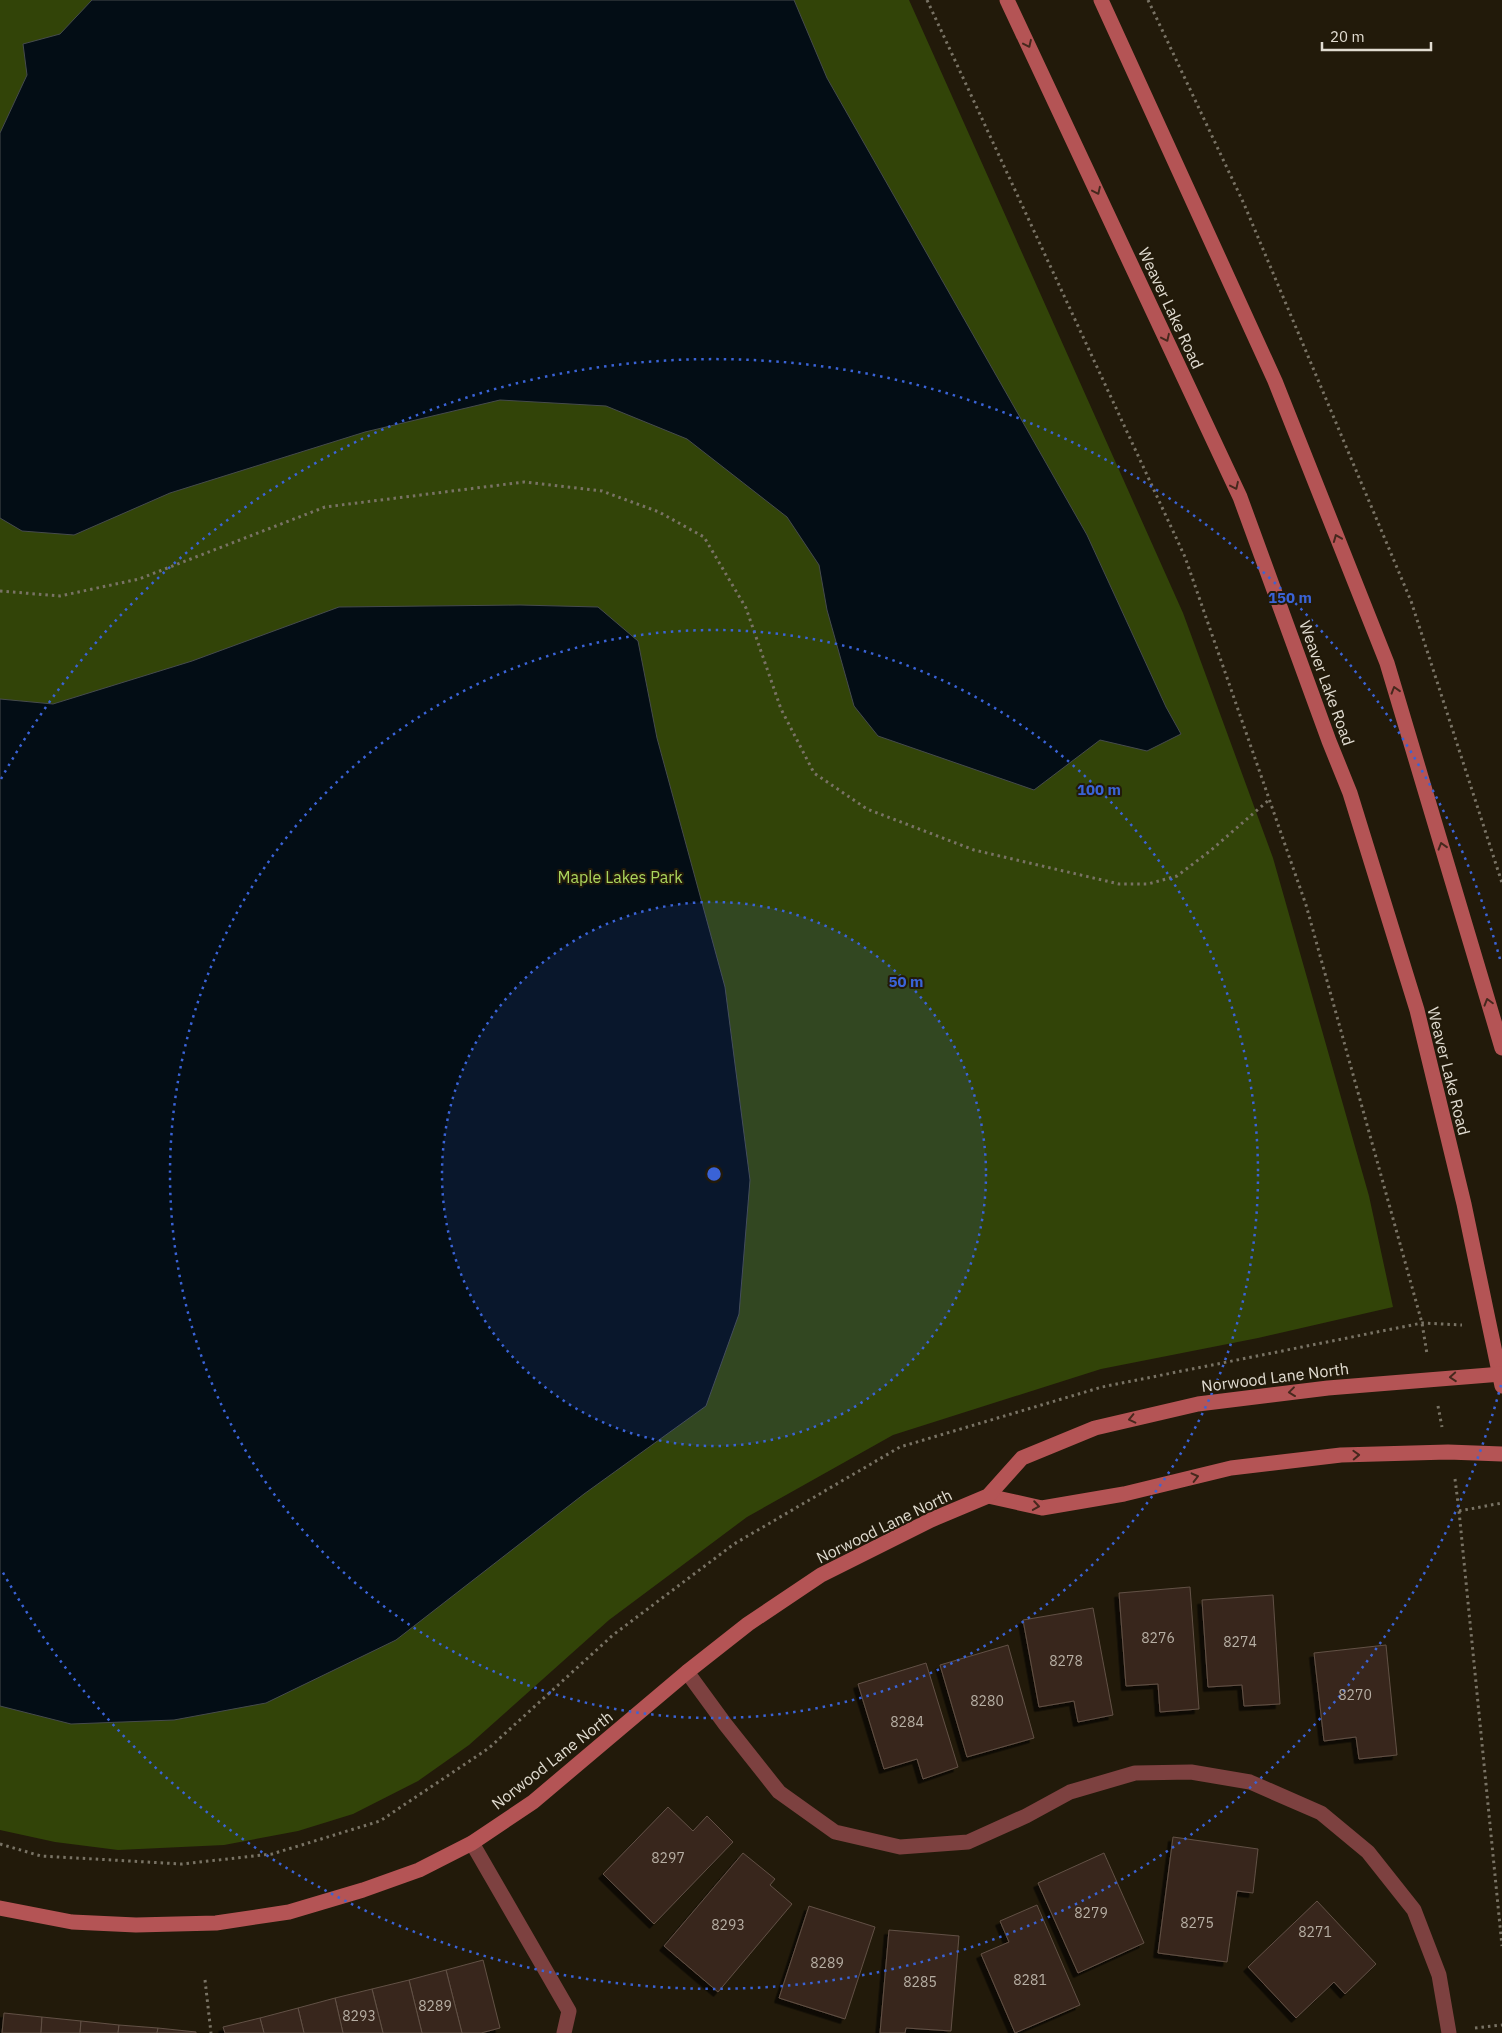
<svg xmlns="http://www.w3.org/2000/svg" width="1502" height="2033" viewBox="0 0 1502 2033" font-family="'IBM Plex Sans',sans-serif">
	<defs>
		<filter id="shadow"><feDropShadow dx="-4.5" dy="4.5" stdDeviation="0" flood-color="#0009"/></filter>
	</defs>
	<rect width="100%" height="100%" fill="#221a0a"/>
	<path fill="#324408" d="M0,0H909L1183,613L1273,858L1369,1196L1393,1307L1258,1338L1101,1369L893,1435L747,1517L609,1620L469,1745L418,1781L353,1814L298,1831L224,1845L118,1850L55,1842L0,1830Z"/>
	<g fill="#030d15" stroke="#464b4d">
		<path d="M92,0H794L827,78L1087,535L1166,707L1181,734L1147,751L1100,740L1034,790L878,736L854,706L827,610L819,565L787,517L687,439L606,406L500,400L365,432L170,493L74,535L22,531L0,518V133L27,75L23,44L60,34Z"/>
		<path d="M520,605L598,607L638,641L657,738L725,987L750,1180L739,1314L706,1406L584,1494L396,1640L266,1703L174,1720L71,1724L0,1706V699L53,704L192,661L339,607Z"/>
	</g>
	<g fill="#38281e" stroke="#625045" filter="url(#shadow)">
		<path d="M1190,1587L1199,1709L1160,1712L1158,1684L1126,1686L1119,1593Z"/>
		<path d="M1273,1595L1280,1704L1244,1706L1242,1685L1208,1687L1202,1600Z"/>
		<path d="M1093,1608L1113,1715L1078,1722L1074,1701L1039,1707L1023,1620Z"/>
		<path d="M1008,1645L1034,1738L967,1757L940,1665Z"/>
		<path d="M1386,1645L1397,1755L1359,1759L1356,1737L1324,1741L1314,1653Z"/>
		<path d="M926,1663L958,1767L923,1779L917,1759L884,1769L858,1684Z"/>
		<path d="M668,1807L693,1831L707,1816L733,1842L654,1924L603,1874Z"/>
		<path d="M1173,1837L1258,1849L1253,1893L1237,1891L1227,1962L1158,1953Z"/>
		<path d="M743,1853L775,1879L770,1885L792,1904L718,1992L664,1946Z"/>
		<path d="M1104,1853L1144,1943L1078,1973L1038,1883Z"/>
		<path d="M1317,1901L1376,1964L1345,1994L1334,1982L1296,2018L1248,1967Z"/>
		<path d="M1037,1905L1080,2005L1015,2033L981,1954L1009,1942L1000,1921Z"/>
		<path d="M809,1906L875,1927L845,2019L779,1998Z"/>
		<path d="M889,1930L959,1936L951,2031L906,2028L905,2033H880Z"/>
		<path d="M483,1960L500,2028L481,2033H462L446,1970Z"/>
		<path d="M446,1970L462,2033H422L409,1980Z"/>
		<path d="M409,1980L422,2033H383L372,1989Z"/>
		<path d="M372,1989L383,2033H343L335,1998Z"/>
		<path d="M335,1998L343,2033H304L298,2008Z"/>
		<path d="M298,2008L304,2033H264L260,2018Z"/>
		<path d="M4,2013L42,2017L41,2033H2Z"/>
		<path d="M42,2017L81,2021L80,2033H41Z"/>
		<path d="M260,2018L264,2033H225L223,2027Z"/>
		<path d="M81,2021L119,2025L118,2033H80Z"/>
		<path d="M119,2025L158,2028L157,2033H118Z"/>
		<path d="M158,2028L196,2032V2033H157Z"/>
	</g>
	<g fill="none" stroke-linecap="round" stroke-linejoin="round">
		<g stroke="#797365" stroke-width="3" stroke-dasharray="2.5 4" stroke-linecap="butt">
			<path d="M927,0L1185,557L1306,905L1422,1323L1427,1354"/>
			<path d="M1148,0L1244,204L1411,601L1502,883"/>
			<path d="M0,591L60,596L139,579L325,507L524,482L602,491L659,512L704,537L746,608L781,709L814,773L867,809L974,850L1119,884H1148L1177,876L1210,851L1270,799"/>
			<path d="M1438,1406L1442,1427"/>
			<path d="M1455,1479L1459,1511L1502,1946"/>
			<path d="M1459,1511L1502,1503"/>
			<path d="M0,1844L41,1856L182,1864L272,1854L380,1821L489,1748L613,1635L734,1544L900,1447L1102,1387L1422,1323L1462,1325"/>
			<path d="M205,1980L211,2033"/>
			<path d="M1475,2028L1502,2025"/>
		</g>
		<path stroke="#7d4140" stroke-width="15" d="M472,1843L569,2011L564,2033"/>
		<path stroke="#7d4140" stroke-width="15" d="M687,1672L725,1724L779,1792L835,1832L900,1847L968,1842L1026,1816L1070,1792L1135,1773L1191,1772L1250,1782L1321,1813L1368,1852L1414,1910L1439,1975L1449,2033"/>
		<g stroke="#b45455" stroke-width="15">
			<path d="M1007,0L1240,497L1329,741L1350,793L1417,1010L1464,1204L1502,1386"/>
			<path d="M1101,0L1275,381L1387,663L1502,1048"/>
			<path d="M988,1496L1042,1508L1124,1494L1231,1468L1341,1455L1448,1452L1502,1454"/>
			<path d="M0,1908L72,1922L136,1925L216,1923L289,1912L363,1890L419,1870L472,1843L533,1802L687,1672L748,1624L821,1575L931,1520L988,1496L1022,1458L1095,1428L1198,1404L1328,1388L1502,1374"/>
		</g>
	</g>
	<defs><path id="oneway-chevron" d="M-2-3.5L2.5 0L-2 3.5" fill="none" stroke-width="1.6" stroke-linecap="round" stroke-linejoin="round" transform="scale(1.25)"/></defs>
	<g stroke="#46281d">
		<use href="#oneway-chevron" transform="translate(1028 44) rotate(65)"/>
		<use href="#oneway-chevron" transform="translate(1097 191) rotate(65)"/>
		<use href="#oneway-chevron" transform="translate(1166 338) rotate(65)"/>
		<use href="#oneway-chevron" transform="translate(1235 486) rotate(65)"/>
		<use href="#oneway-chevron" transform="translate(1337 538) rotate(-112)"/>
		<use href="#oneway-chevron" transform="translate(1395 690) rotate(-107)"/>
		<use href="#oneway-chevron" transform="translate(1442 846) rotate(-107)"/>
		<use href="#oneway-chevron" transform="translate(1488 1002) rotate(-106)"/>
		<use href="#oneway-chevron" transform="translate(1453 1377) rotate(176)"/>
		<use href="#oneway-chevron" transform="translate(1292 1392) rotate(173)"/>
		<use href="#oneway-chevron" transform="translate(1132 1419) rotate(167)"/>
		<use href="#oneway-chevron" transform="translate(1356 1455) rotate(-2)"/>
		<use href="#oneway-chevron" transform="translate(1195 1477) rotate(-14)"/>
		<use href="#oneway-chevron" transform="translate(1036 1506) rotate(9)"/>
	</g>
	<circle cx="714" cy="1174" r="272" fill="#3a63d7" fill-opacity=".12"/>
	<g fill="none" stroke="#3a63d7" stroke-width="2.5" stroke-dasharray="2.5 5">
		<circle cx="714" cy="1174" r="272"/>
		<circle cx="714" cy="1174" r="544"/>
		<path d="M1501 1385A815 815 0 0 1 1 1569M1 779A815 815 0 0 1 1501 963"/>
	</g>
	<g text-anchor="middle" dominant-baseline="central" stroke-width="4" stroke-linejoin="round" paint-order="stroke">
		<g font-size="14" fill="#b7afa4">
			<text x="1158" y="1638">8276</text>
			<text x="1240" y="1642">8274</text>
			<text x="1066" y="1661">8278</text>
			<text x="1355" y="1695">8270</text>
			<text x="987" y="1701">8280</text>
			<text x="907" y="1722">8284</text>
			<text x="668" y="1858">8297</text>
			<text x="1091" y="1913">8279</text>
			<text x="1197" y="1923">8275</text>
			<text x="728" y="1925">8293</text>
			<text x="1315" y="1932">8271</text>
			<text x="827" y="1963">8289</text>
			<text x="1030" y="1980">8281</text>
			<text x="920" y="1982">8285</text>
			<text x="435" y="2006">8289</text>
			<text x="359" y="2016">8293</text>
		</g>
		<g font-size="16" fill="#e1dcd1" stroke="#221a0a">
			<text transform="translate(1171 308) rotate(65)">Weaver Lake Road</text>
			<text transform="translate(1327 683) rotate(70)">Weaver Lake Road</text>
			<text transform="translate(1449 1071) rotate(76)">Weaver Lake Road</text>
			<text transform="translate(1275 1377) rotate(-7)">Norwood Lane North</text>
			<text transform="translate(884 1526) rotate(-26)">Norwood Lane North</text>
			<text transform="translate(552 1760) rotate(-38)">Norwood Lane North</text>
		</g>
		<g font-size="16" fill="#acd65d" stroke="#221a0a">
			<text x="620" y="877">Maple Lakes Park</text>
		</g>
	</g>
	<circle cx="714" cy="1174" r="8" fill="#3a63d7" stroke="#221a0a" stroke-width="2.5"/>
	<g font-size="15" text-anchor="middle" font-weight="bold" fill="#3a63d7" stroke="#221a0a" stroke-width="4" stroke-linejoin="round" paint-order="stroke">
		<text x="1290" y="603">150 m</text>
		<text x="1099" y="795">100 m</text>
		<text x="906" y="987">50 m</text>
	</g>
	<path d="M1322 42v8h109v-8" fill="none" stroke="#e1dcd1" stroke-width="2.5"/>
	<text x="1330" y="42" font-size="15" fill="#e1dcd1" stroke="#221a0a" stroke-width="4" paint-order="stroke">20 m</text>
</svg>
